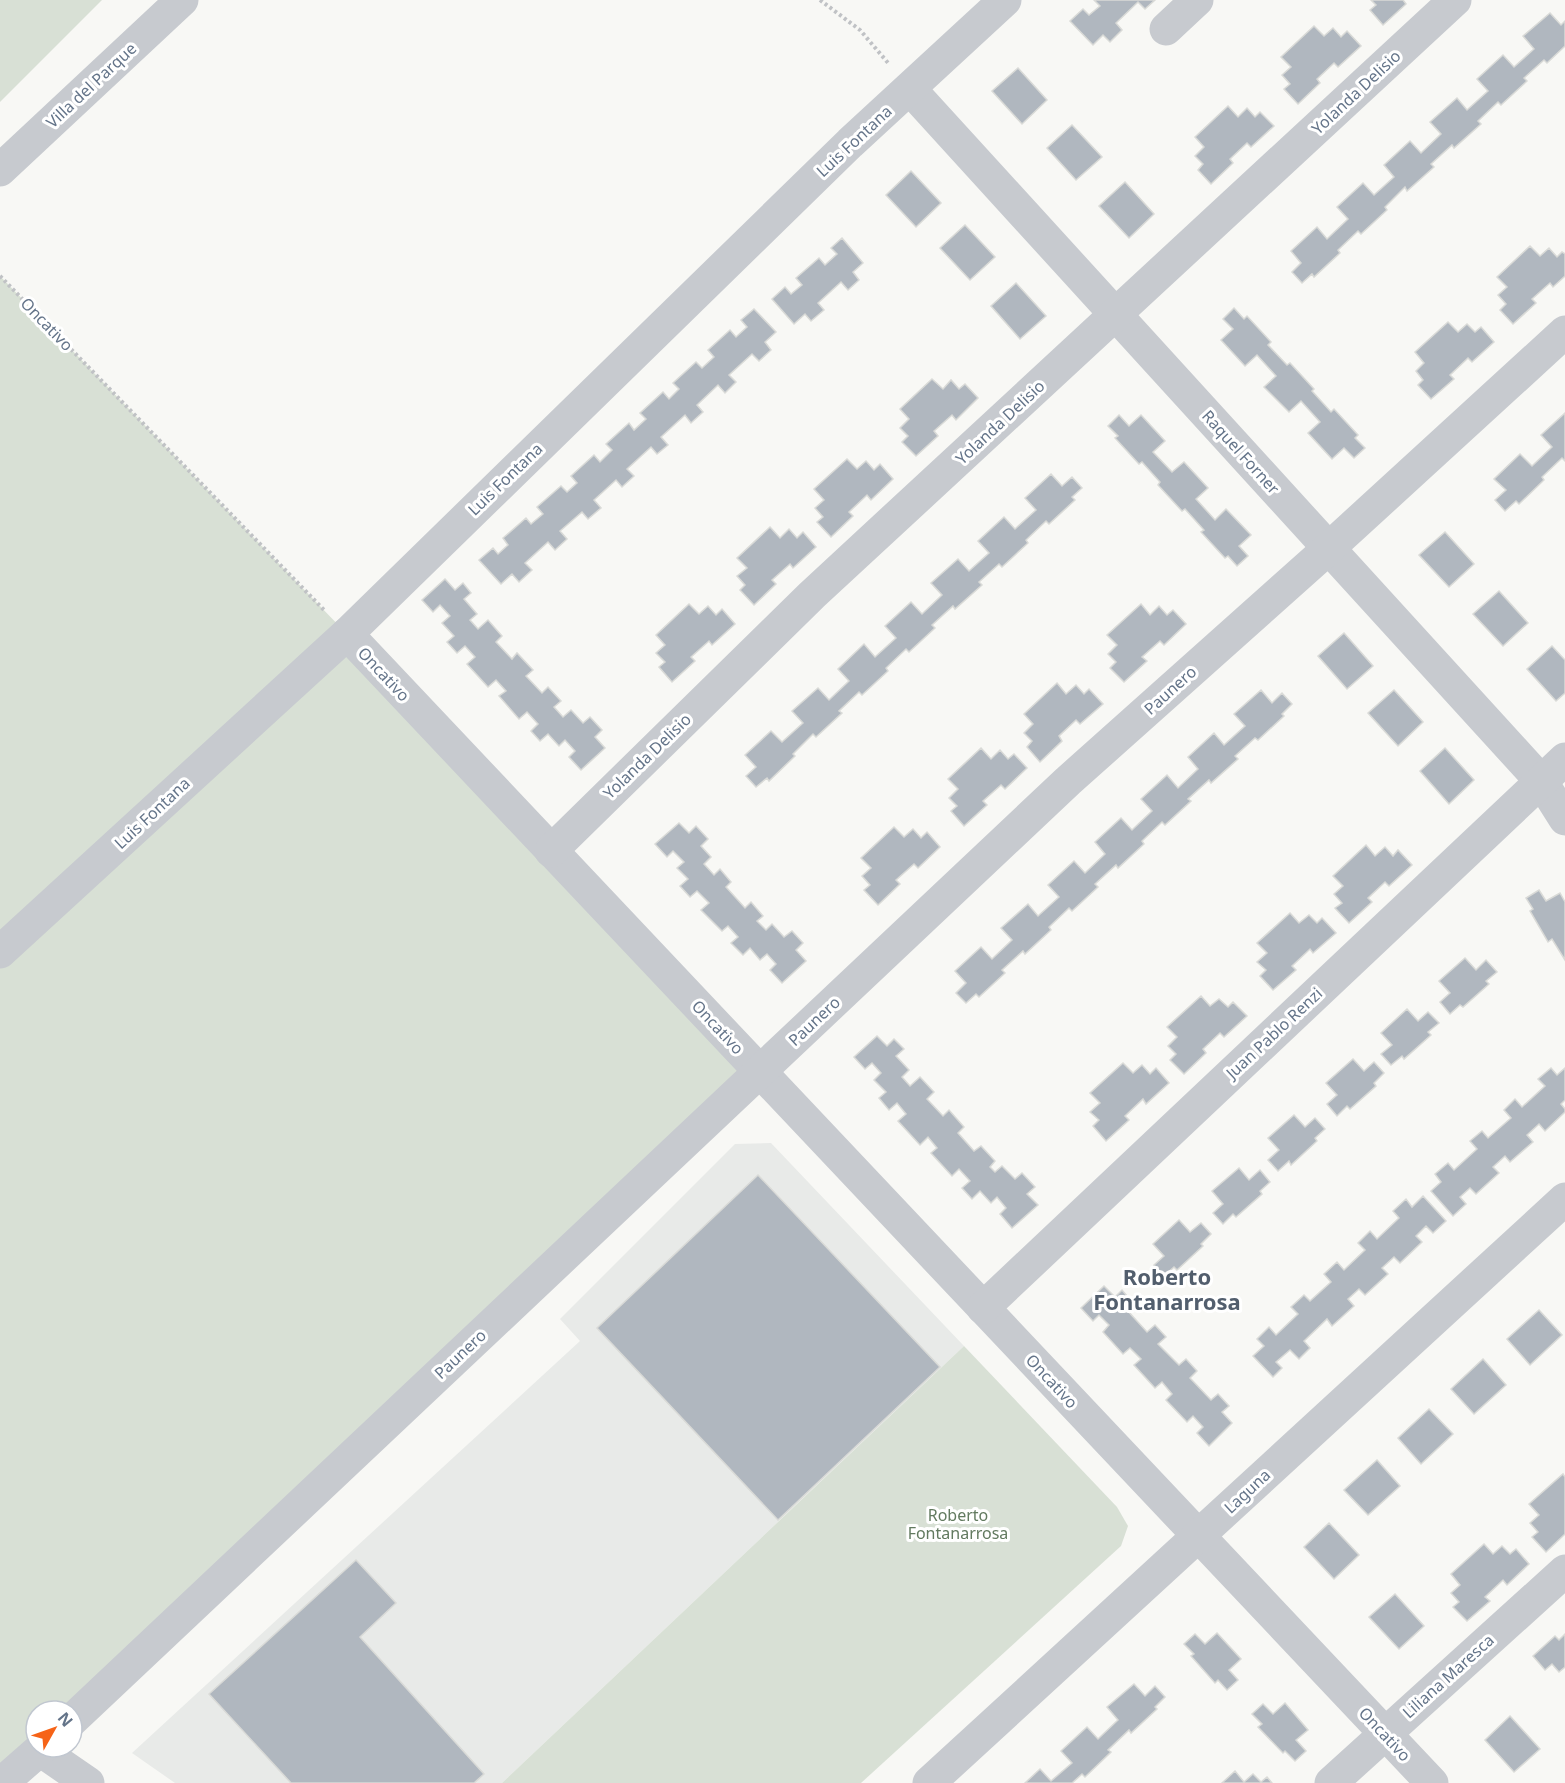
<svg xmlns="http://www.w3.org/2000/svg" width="1565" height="1783" viewBox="0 0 1565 1783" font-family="'Noto Sans',sans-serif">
	<rect width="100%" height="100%" fill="#f8f8f5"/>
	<path fill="#e8eae8" d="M771,1143L964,1346L502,1783H175L132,1753L580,1341L560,1319L735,1144Z"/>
	<g fill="#d8e0d5">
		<path d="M0,0H102L0,102Z"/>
		<path d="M0,276L347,634L759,1071L72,1711H36V1747L0,1783Z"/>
		<path d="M964,1346L1117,1507L1128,1526L1121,1546L861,1783H502Z"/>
	</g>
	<g fill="#b0b7bf" stroke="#d9dad7" stroke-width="1.5">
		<path d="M1094,0H1155L1145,9L1138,2L1116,23L1122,30L1110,42L1103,35L1093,45L1070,21L1083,9L1089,15L1100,6Z"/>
		<path d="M1371,0H1403L1406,4L1383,25L1370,10L1376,5Z"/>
		<path d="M1550,13L1561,25L1565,21V46L1547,63L1544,60L1524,78L1527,81L1501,105L1498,102L1478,121L1481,124L1454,148L1452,145L1431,164L1434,167L1407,191L1405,187L1385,207L1387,210L1361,234L1358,231L1338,250L1340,253L1314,277L1312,274L1302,283L1292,272L1301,263L1291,251L1317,227L1327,239L1348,219L1337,207L1363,183L1374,195L1394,177L1384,165L1410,141L1421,153L1441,134L1430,122L1457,98L1467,110L1488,91L1477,79L1503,55L1514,67L1534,49L1523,36Z"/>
		<path d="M1314,26L1324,36L1333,28L1341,37L1347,31L1361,46L1338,67L1334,63L1317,79L1320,83L1298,104L1284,89L1290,84L1282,75L1291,67L1281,57Z"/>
		<path d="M1018,68L1047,100L1022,124L992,91Z"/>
		<path d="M1228,106L1238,117L1247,108L1255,117L1260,112L1274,126L1251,147L1247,143L1230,159L1233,163L1211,184L1198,170L1203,164L1195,156L1204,147L1195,137Z"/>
		<path d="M1072,125L1102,157L1076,180L1047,148Z"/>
		<path d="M911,171L941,203L916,227L886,195Z"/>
		<path d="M1125,182L1154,214L1129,238L1099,206Z"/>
		<path d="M965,225L995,257L970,280L940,248Z"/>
		<path d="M842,238L863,263L853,272L859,280L848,290L841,282L818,303L824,310L811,321L805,314L794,324L772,299L785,287L791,294L802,285L796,278L819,258L825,265L837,254L831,248Z"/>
		<path d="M1530,246L1540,256L1549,248L1557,257L1562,252L1565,254V276L1553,287L1550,283L1532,299L1536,303L1513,324L1500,310L1506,304L1498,295L1507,287L1497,277Z"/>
		<path d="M1016,283L1046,316L1020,339L991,306Z"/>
		<path d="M1234,308L1244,319L1247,316L1271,342L1268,345L1287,365L1290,363L1314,389L1312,391L1331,412L1334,409L1358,435L1355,438L1365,448L1354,458L1344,448L1332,459L1308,433L1320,422L1301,401L1289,412L1264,387L1276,376L1257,355L1245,366L1221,340L1233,329L1223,319Z"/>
		<path d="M754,309L776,332L765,342L771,350L759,361L752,354L729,375L736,382L725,393L718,385L697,405L703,412L691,423L685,415L661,437L668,445L657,454L651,447L627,469L634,476L622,487L616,480L594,500L601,508L588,519L582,512L560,531L567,539L555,550L548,542L525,563L532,570L519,582L512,574L501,584L479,560L493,548L498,554L508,545L503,538L526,518L531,524L543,514L537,507L561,486L567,492L577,483L571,476L594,455L600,462L612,450L606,444L629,423L634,430L646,419L640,413L663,392L669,399L679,389L673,383L696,362L702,368L714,357L708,350L730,330L736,337L747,327L741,320Z"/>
		<path d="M1448,322L1458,332L1467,324L1475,332L1481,327L1494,342L1472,362L1468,358L1450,375L1454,379L1431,399L1418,385L1423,380L1416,371L1424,363L1415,352Z"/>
		<path d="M932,379L943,389L951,380L959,389L965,384L978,398L956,420L952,415L934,431L938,436L916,456L902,442L908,436L900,428L909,419L900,409Z"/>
		<path d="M1565,413V461L1562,458L1542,477L1544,480L1519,504L1516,501L1505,511L1495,500L1506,490L1494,479L1520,454L1532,466L1552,447L1541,435Z"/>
		<path d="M1119,415L1129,426L1141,415L1165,441L1153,452L1172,472L1184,462L1208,488L1196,499L1215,520L1226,509L1251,535L1239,546L1248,556L1237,566L1228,556L1225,558L1201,532L1204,530L1185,509L1182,511L1158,485L1160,482L1142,462L1139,464L1115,438L1118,436L1108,426Z"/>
		<path d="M847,459L857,469L866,461L874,470L880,464L893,479L871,500L867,495L849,512L853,516L831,537L817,522L823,517L815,508L824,500L814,489Z"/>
		<path d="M1051,474L1062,486L1072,477L1082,488L1072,497L1075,500L1049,524L1046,521L1026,540L1028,543L1002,567L999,564L979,582L982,585L955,609L953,606L932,625L935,628L909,652L906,649L886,668L888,671L862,695L859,692L839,711L842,713L816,737L813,734L793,754L795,756L769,781L767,778L756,787L746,776L756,767L745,755L771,731L782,742L803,723L792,711L818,688L829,700L849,681L838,669L864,644L875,657L896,638L885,626L911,602L922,614L942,595L931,583L958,559L969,571L989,553L978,541L1004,517L1015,529L1036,510L1025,498Z"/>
		<path d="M770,527L780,538L789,529L797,538L803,532L816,547L793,568L790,564L772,580L776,584L754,605L740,590L745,585L737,576L747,568L737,558Z"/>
		<path d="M1445,532L1474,564L1449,587L1419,555Z"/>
		<path d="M445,579L455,590L463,583L471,593L464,599L477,614L470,620L478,629L488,620L502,636L496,642L512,659L517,653L533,670L526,676L542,693L548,687L561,701L554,707L563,717L571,710L583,723L590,717L602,730L595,737L605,748L581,770L569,757L575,751L565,740L559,746L548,734L540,741L531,731L538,724L527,712L519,719L499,696L506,691L496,680L488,687L467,664L475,657L465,646L457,653L447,642L454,636L442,623L450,616L440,605L433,612L422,600Z"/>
		<path d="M1499,591L1528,623L1503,646L1473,614Z"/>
		<path d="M689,604L699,614L708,606L716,615L722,609L735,624L712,645L709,641L691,657L695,661L672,682L659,667L665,662L656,653L665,645L656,635Z"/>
		<path d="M1141,604L1150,615L1159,606L1167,615L1173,610L1186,624L1164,645L1160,641L1142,657L1147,661L1124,682L1110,668L1116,662L1108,654L1117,645L1107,635Z"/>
		<path d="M1344,633L1373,666L1347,689L1318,656Z"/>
		<path d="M1552,646L1565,660V693L1556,701L1527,669Z"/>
		<path d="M1057,683L1066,694L1076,685L1084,694L1089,689L1103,704L1080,724L1076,720L1059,736L1062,741L1040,762L1027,747L1032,741L1024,733L1033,724L1024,714Z"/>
		<path d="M1261,690L1272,703L1282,693L1292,704L1282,714L1284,716L1258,740L1255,738L1235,756L1238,759L1211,783L1209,780L1188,799L1191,801L1165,825L1162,822L1142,841L1144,844L1118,868L1116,865L1095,884L1098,887L1072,911L1069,908L1049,927L1051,930L1025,954L1023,951L1002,970L1005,973L979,997L976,994L966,1003L956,993L966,983L955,971L981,947L992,959L1012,940L1001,928L1028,904L1038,916L1059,897L1048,885L1074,861L1085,873L1105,854L1095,842L1121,818L1132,830L1152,811L1141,799L1167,775L1178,788L1198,769L1188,757L1214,733L1224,745L1245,726L1234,714Z"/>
		<path d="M1394,690L1423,722L1398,746L1368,713Z"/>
		<path d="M981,748L991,759L1000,750L1008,759L1014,754L1027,768L1005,789L1001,785L983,801L987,805L964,826L951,811L957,806L949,798L958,789L948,779Z"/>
		<path d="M1445,748L1474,780L1449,804L1420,771Z"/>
		<path d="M679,823L689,833L696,826L708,839L701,846L711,857L704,864L714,875L720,869L731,882L726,887L745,908L751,902L763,916L757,921L766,930L772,924L784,937L792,931L803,943L796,950L806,961L782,983L770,970L776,964L767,954L760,960L750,948L743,955L731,943L738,937L728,926L722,931L701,910L709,903L697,891L690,897L680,886L688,879L677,868L684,862L673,851L667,857L655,844Z"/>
		<path d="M894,827L904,837L913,829L921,838L927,832L940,847L918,868L914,864L896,880L900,884L878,905L864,890L870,885L862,876L871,868L861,858Z"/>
		<path d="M1366,845L1375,856L1385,847L1393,856L1398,850L1412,865L1389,886L1385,882L1368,898L1372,902L1349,923L1335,908L1342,903L1334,894L1343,886L1333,876Z"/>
		<path d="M1539,890L1546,901L1560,893L1565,902V960L1552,939L1548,942L1530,911L1533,909L1526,898Z"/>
		<path d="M1290,913L1299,923L1309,915L1317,923L1322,918L1336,933L1313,953L1310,949L1292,966L1296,970L1273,990L1260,976L1266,970L1257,962L1267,953L1257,943Z"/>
		<path d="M1465,958L1476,970L1486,960L1497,972L1486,981L1489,984L1463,1007L1460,1005L1450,1014L1440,1002L1450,993L1439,981Z"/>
		<path d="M1201,996L1210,1006L1219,999L1228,1007L1233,1002L1247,1016L1224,1037L1220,1033L1203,1049L1206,1053L1184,1074L1170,1060L1176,1054L1168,1046L1177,1037L1167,1027Z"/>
		<path d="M1407,1009L1418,1021L1428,1012L1439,1023L1428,1032L1431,1035L1404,1059L1402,1056L1391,1065L1381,1054L1392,1045L1381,1033Z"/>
		<path d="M877,1036L887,1046L894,1039L904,1049L896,1056L909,1070L902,1077L910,1086L920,1077L934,1092L927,1099L943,1116L949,1110L964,1127L958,1133L974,1151L981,1146L995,1161L990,1167L995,1172L1002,1166L1015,1179L1022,1173L1035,1187L1027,1194L1038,1205L1012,1228L1000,1214L1006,1208L997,1197L991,1203L980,1191L972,1199L962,1188L970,1181L959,1169L952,1176L931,1153L937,1148L928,1137L920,1145L898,1121L906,1114L897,1103L889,1110L879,1098L886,1092L874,1080L881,1073L872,1063L865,1069L854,1057Z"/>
		<path d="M1353,1059L1364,1071L1374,1062L1384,1073L1374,1083L1376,1086L1350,1109L1347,1106L1337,1116L1327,1104L1337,1095L1326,1083Z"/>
		<path d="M1123,1063L1133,1073L1142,1065L1150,1074L1156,1068L1169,1083L1146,1104L1143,1099L1125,1116L1129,1120L1106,1141L1093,1126L1099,1120L1090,1112L1100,1103L1090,1093Z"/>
		<path d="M1551,1068L1557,1075L1565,1068V1100L1561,1104L1565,1109V1112L1545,1131L1539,1124L1527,1135L1533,1142L1510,1162L1505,1156L1493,1167L1499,1173L1476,1194L1470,1188L1460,1197L1466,1204L1453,1216L1431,1191L1441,1182L1435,1174L1448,1163L1454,1170L1477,1149L1470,1141L1482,1131L1488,1138L1511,1118L1504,1110L1515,1099L1522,1107L1545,1086L1538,1079Z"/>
		<path d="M1294,1115L1305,1127L1315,1118L1325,1129L1315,1138L1317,1141L1291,1165L1289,1161L1278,1171L1268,1160L1279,1150L1268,1138Z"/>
		<path d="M1239,1168L1249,1180L1260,1170L1270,1182L1260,1191L1262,1194L1236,1217L1233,1214L1223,1224L1213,1213L1223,1204L1212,1191Z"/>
		<path d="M758,1175L940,1367L778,1520L597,1328Z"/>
		<path d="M1423,1196L1446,1221L1433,1233L1426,1226L1416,1236L1422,1242L1400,1263L1394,1257L1382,1268L1388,1274L1365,1295L1359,1289L1348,1299L1354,1306L1332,1326L1327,1319L1304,1341L1310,1348L1299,1359L1290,1350L1276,1362L1282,1368L1273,1377L1253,1356L1264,1346L1257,1339L1269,1327L1276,1335L1298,1314L1291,1307L1304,1295L1310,1301L1331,1282L1324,1274L1337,1262L1344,1270L1365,1250L1358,1243L1370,1231L1377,1239L1399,1218L1393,1211L1406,1199L1412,1207Z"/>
		<path d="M1179,1220L1190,1232L1201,1223L1211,1234L1201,1244L1203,1246L1177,1270L1174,1267L1164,1276L1154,1265L1164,1256L1153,1244Z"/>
		<path d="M1104,1286L1115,1297L1122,1290L1133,1303L1126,1309L1147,1332L1155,1325L1166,1337L1158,1344L1179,1365L1186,1359L1197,1371L1190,1378L1211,1400L1218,1394L1229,1406L1222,1412L1232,1423L1209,1446L1197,1433L1203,1427L1193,1416L1187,1422L1166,1400L1172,1394L1162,1382L1155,1388L1134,1365L1141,1359L1130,1348L1123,1354L1103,1332L1109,1325L1099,1315L1093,1321L1081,1308Z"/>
		<path d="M1539,1310L1562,1335L1530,1365L1507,1339Z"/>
		<path d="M1483,1359L1506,1385L1474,1414L1451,1389Z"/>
		<path d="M1429,1409L1453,1434L1421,1464L1398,1438Z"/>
		<path d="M1377,1460L1400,1486L1368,1515L1344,1490Z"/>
		<path d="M1563,1474L1565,1477V1534L1546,1552L1532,1537L1538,1532L1530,1523L1539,1515L1529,1504Z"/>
		<path d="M1329,1523L1359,1555L1334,1579L1304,1547Z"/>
		<path d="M1484,1544L1493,1554L1502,1546L1510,1554L1516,1549L1529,1564L1507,1585L1503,1580L1485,1597L1490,1601L1467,1621L1453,1607L1459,1602L1451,1593L1460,1585L1451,1574Z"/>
		<path d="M356,1560L396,1603L360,1637L484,1774L474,1783H291L209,1694Z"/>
		<path d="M1395,1594L1424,1626L1399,1649L1369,1617Z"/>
		<path d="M1217,1633L1241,1659L1229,1670L1238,1680L1227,1690L1218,1680L1215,1683L1191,1656L1194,1654L1184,1644L1195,1634L1205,1644Z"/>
		<path d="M1565,1634V1667L1559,1672L1552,1664L1545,1670L1533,1656L1555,1636L1559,1640Z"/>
		<path d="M1134,1684L1145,1696L1155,1686L1165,1697L1155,1707L1157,1709L1131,1733L1129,1730L1108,1750L1111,1752L1085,1777L1082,1774L1072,1783H1025L1040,1769L1051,1781L1072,1763L1061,1751L1087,1727L1098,1739L1118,1720L1107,1707Z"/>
		<path d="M1285,1703L1308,1730L1296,1740L1306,1751L1295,1761L1285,1751L1283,1753L1258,1727L1262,1724L1252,1714L1263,1704L1273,1714Z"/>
		<path d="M1510,1716L1540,1749L1514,1772L1485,1740Z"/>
		<path d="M1235,1771L1244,1782L1253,1774L1261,1782L1267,1777L1272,1783H1222Z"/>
	</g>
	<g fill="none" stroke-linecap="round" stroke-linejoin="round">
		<g stroke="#c0c2c5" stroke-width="4" stroke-dasharray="3 3" stroke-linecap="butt">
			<path d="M820,0L860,30L889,64"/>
			<path d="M0,276L325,611"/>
		</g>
		<g stroke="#c7cacf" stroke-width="33">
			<path d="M1166,29L1197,0"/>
			<path d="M910,89L1541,781L1565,819"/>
			<path d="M0,170L182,0"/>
			<path d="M347,634L1432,1783"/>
			<path d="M551,851L812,595L1455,0"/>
			<path d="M0,952L347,634L850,143L1005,0"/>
			<path d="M983,1308L1565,759"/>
			<path d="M72,1720L1068,781L1329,548L1565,332"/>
			<path d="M40,1750L88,1783"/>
			<path d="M2,1783L43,1747"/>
			<path d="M929,1783L1565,1199"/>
			<path d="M1331,1783L1565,1571"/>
		</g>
	</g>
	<g text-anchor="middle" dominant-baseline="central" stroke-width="6" stroke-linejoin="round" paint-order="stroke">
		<g font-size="16" fill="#647489" stroke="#fff">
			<text transform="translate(91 85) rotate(-43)">Villa del Parque</text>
			<text transform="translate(1356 92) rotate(-43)">Yolanda Delisio</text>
			<text transform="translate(854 141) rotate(-43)">Luis Fontana</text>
			<text transform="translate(47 324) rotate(46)">Oncativo</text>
			<text transform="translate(1000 422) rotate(-43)">Yolanda Delisio</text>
			<text transform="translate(1241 452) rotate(48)">Raquel Forner</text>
			<text transform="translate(505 479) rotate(-44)">Luis Fontana</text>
			<text transform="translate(384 674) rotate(47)">Oncativo</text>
			<text transform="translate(1170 690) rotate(-42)">Paunero</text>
			<text transform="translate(647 756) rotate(-44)">Yolanda Delisio</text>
			<text transform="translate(152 813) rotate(-43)">Luis Fontana</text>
			<text transform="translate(814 1021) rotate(-43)">Paunero</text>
			<text transform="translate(718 1027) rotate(47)">Oncativo</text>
			<text transform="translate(1274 1033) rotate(-43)">Juan Pablo Renzi</text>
			<text transform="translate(460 1354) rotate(-43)">Paunero</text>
			<text transform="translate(1052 1381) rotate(47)">Oncativo</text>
			<text transform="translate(1247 1491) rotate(-43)">Laguna</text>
			<text transform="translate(1448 1676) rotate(-42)">Liliana Maresca</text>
			<text transform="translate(1385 1734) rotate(47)">Oncativo</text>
		</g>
		<g font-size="16" fill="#627a5f" stroke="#fff">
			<text x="958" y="1515">Roberto<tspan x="958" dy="18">Fontanarrosa</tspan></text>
		</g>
		<g font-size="22" font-weight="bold" fill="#525e6d" stroke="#fff">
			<text x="1167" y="1276">Roberto<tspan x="1167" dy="25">Fontanarrosa</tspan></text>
		</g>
	</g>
	<g transform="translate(54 1729) rotate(50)"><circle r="28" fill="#ffffff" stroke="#c1c7d0" stroke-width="1.5"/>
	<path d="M0-4.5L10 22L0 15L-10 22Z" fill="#f66317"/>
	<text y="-9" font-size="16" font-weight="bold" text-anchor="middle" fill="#647489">N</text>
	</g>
</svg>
